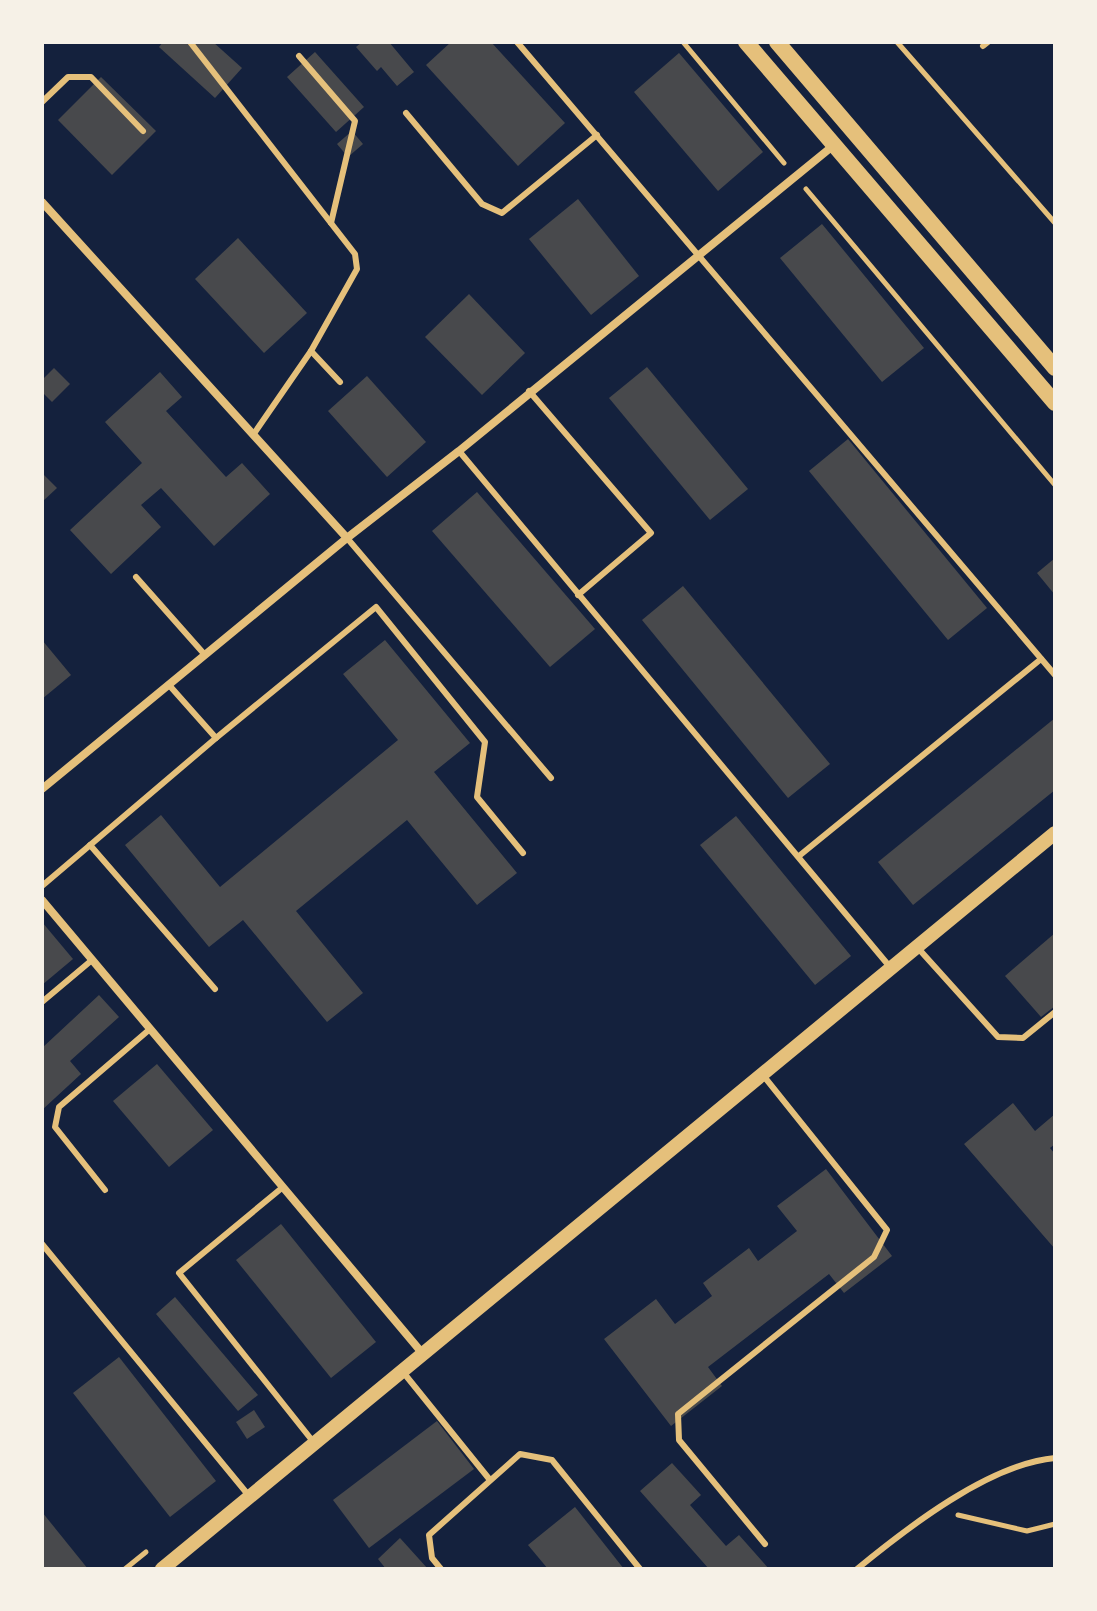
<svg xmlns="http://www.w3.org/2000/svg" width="1097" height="1611" viewBox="0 0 1097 1611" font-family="'Roboto Serif',serif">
	<rect width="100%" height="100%" fill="#14213d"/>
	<g fill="#48494c">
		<path d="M163,42H213L242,68L215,98L159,47Z"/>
		<path d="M362,42H389L414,72L397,86L381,67L377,71L356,47Z"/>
		<path d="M451,42H491L565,123L518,166L426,65Z"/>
		<path d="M315,52L364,107L336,132L287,77Z"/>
		<path d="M679,53L763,152L718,191L634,92Z"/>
		<path d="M101,77L156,131L112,175L58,120Z"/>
		<path d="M352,131L363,144L348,157L337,144Z"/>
		<path d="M578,199L639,276L591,315L529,239Z"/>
		<path d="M822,224L924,348L882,382L780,258Z"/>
		<path d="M238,238L307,313L264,353L195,279Z"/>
		<path d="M469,294L525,353L482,395L425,337Z"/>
		<path d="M647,367L748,489L710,520L609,398Z"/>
		<path d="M54,368L70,384L52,402L42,392V380Z"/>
		<path d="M160,372L182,397L166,411L226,477L242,463L270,494L214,546L161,488L141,505L161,527L111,574L70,530L142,463L105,422Z"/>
		<path d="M367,376L426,442L387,477L328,411Z"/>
		<path d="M848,439L987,608L948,640L809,471Z"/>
		<path d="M42,473L57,488L42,502Z"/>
		<path d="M477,492L595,629L550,667L432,531Z"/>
		<path d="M1055,558V595L1037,573Z"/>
		<path d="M683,586L830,764L788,798L642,620Z"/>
		<path d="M42,640L71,675L42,699Z"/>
		<path d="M385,640L470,743L434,772L517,873L477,905L407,820L296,911L363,993L327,1022L243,920L209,947L125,845L161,815L220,887L398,740L343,674Z"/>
		<path d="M1055,718V790L913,905L878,862Z"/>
		<path d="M736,816L851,956L815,985L700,845Z"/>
		<path d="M42,922L73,959L42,985Z"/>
		<path d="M1055,933V1006L1041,1017L1005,976Z"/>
		<path d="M99,995L119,1017L70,1061L81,1074L42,1110V1048Z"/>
		<path d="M157,1064L213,1130L169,1167L113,1101Z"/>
		<path d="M1013,1103L1035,1131L1055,1114V1144L1050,1148L1055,1154V1249L964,1144Z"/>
		<path d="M826,1169L892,1256L844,1293L829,1274L708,1367L722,1386L671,1426L604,1339L656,1299L675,1324L712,1296L703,1283L749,1248L758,1261L797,1231L777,1206Z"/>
		<path d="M281,1224L376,1342L331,1378L236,1260Z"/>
		<path d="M175,1297L258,1395L238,1411L156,1314Z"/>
		<path d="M119,1357L216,1481L170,1517L73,1393Z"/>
		<path d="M254,1410L265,1427L247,1439L236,1422Z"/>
		<path d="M437,1421L474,1469L369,1548L333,1500Z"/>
		<path d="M672,1463L701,1495L690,1505L726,1546L739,1535L769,1569H709L640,1491Z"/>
		<path d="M575,1507L624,1569H548L528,1545Z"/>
		<path d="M42,1512L88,1569H42Z"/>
		<path d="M400,1538L428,1569H386L378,1559Z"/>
	</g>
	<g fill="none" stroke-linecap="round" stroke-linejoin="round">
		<g stroke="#e5c07b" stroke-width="5">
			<path d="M683,42L784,163"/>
			<path d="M897,42L1055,223"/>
			<path d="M806,189L1055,485"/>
			<path d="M958,1515L1027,1531L1055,1524"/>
			<path d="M125,1569L146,1552"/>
		</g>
		<g stroke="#e5c07b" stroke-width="6">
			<path d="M190,42L355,254L357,269L311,351L253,435"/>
			<path d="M517,42L1055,675"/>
			<path d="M983,46L988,42"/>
			<path d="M299,56L355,121L331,223"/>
			<path d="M42,102L68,77H91L143,131"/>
			<path d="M406,113L482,204L502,213L597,135"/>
			<path d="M311,351L340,382"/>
			<path d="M529,391L651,533L578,595"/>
			<path d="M459,451L890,967"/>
			<path d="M347,538L551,778"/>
			<path d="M136,577L205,655"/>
			<path d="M169,685L216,738"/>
			<path d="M90,845L215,989"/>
			<path d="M799,856L1041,659"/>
			<path d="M42,886L216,738L376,607L485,742L477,797L523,853"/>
			<path d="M917,947L998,1037L1023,1038L1055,1012"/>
			<path d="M42,1002L92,960"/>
			<path d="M762,1074L887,1230L874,1257L678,1414L679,1440L765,1544"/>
			<path d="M283,1187L179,1273L315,1444"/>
			<path d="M105,1190L55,1127L59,1107L150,1029"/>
			<path d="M42,1244L250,1497"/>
			<path d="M403,1372L490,1480"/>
			<path d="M441,1569L432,1558L429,1535L520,1454L552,1460L640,1569"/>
			<path d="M857,1569C907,1528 989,1464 1055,1458"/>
		</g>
		<g stroke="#e5c07b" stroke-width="8">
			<path d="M42,202L347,538"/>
			<path d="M42,789L347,538L459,451L834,145"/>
			<path d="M42,900L423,1354"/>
		</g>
		<path stroke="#e5c07b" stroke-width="14" d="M162,1569L1055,833"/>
		<g stroke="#e5c07b" stroke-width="16">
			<path d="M746,42L1055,403"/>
			<path d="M777,42L1055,368"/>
		</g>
	</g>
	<rect width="1097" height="1611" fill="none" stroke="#f6f1e7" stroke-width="88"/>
</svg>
